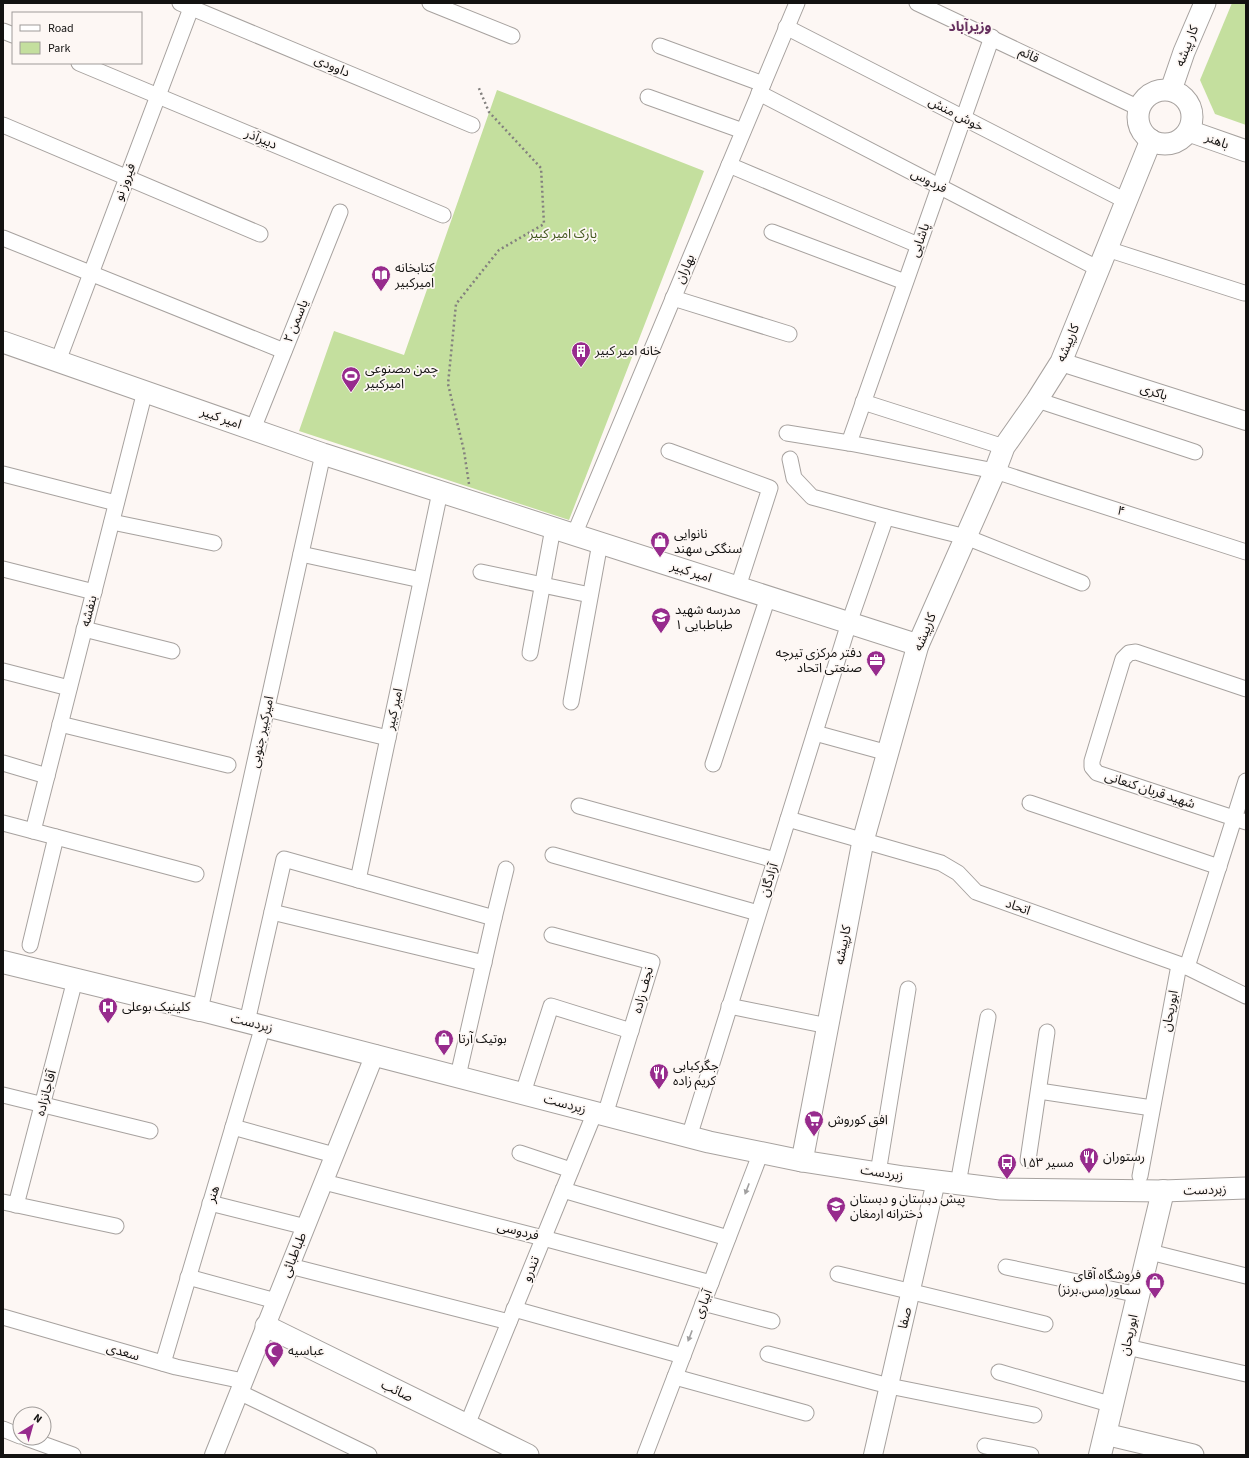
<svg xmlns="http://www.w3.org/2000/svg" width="1249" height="1458" viewBox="0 0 1249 1458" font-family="'Source Sans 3','Noto Sans Arabic',sans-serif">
	<rect width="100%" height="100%" fill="#fdf7f4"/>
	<g fill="#c4df9e">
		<path d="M1232,3H1246V125L1215,114L1200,80Z"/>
		<path d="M497,90L704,171L569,520L299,431L334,331L404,355Z"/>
	</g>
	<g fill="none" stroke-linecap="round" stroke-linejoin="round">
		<defs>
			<g id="minor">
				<path d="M180,3L472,125"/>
				<path d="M430,3L512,36"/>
				<path d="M917,3L1139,108"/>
				<path d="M786,27L1126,201"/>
				<path d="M3,31L13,35"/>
				<path d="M660,46L763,84"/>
				<path d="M79,63L443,215"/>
				<path d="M759,93L1099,269"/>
				<path d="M648,97L743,131"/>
				<path d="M3,125L260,234"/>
				<path d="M729,165L918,245"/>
				<path d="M772,232L905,282"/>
				<path d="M3,238L284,351"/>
				<path d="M1107,249L1244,293"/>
				<path d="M673,298L789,334"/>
				<path d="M58,361L193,3"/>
				<path d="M1037,400L1195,452"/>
				<path d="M863,402L1004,447"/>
				<path d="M253,429L340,212"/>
				<path d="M787,433L849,443L995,471L1246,552"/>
				<path d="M849,443L992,37"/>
				<path d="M669,451L770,488L738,587"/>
				<path d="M790,459L794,478L812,497L886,517L966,537L1082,583"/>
				<path d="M3,474L116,503"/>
				<path d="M112,522L214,543"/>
				<path d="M574,535L797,3"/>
				<path d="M301,554L421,580"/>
				<path d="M3,569L94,592"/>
				<path d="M481,572L590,595"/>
				<path d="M84,629L172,651"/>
				<path d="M530,653L553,528"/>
				<path d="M3,671L69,688"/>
				<path d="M1246,689L1136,652L1129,653L1123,659L1092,761V767L1097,773L1246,822"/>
				<path d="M571,702L600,543"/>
				<path d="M267,709L388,738"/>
				<path d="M60,724L228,765"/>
				<path d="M815,733L888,753"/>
				<path d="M3,763L47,776"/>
				<path d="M713,764L768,597"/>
				<path d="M1030,803L1219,867"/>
				<path d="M579,806L775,860"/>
				<path d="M788,819L941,863L958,873L976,892L1187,967L1246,996"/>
				<path d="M3,823L196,874"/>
				<path d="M33,831L145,391"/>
				<path d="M553,855L758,913"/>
				<path d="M358,880L440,492"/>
				<path d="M272,912L484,963"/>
				<path d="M552,935L652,962L605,1115"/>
				<path d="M30,945L56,837"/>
				<path d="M1187,967L1246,781"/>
				<path d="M729,1006L828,1026"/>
				<path d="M200,1010L323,454"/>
				<path d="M247,1022L284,859L494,918"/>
				<path d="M458,1076L494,918L506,869"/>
				<path d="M1039,1091L1152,1108"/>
				<path d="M523,1093L551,1006L631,1031"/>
				<path d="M3,1095L150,1131"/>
				<path d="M233,1127L334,1155"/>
				<path d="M689,1137L849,623L886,517"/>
				<path d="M520,1153L571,1170"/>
				<path d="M1028,1160L1047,1032"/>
				<path d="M878,1173L908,989"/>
				<path d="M1140,1176L1179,965"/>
				<path d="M324,1182L543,1238L711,1283"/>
				<path d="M958,1184L988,1017"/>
				<path d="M563,1190L728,1238"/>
				<path d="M3,1202L116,1226"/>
				<path d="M210,1203L306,1227"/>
				<path d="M16,1205L75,980"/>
				<path d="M1150,1252L1246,1276"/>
				<path d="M290,1266L509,1322"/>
				<path d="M1006,1267L1139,1295"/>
				<path d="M838,1274L1045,1324"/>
				<path d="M188,1277L276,1301"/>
				<path d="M703,1303L772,1321"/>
				<path d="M514,1309L683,1356"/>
				<path d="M3,1317L176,1367L243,1381"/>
				<path d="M1127,1347L1246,1374"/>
				<path d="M768,1354L889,1386L1034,1415"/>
				<path d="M163,1363L263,1026"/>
				<path d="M999,1372L1113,1405"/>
				<path d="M675,1377L806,1413"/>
				<path d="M239,1392L369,1455"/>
				<path d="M467,1425L595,1112"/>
				<path d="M3,1429L20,1436"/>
				<path d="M26,1438L73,1455"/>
				<path d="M985,1446L1031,1455"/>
				<path d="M645,1455L761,1152"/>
			</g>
			<g id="tertiary">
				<path d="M1061,362L1246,421"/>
				<path d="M214,1455L375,1054"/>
				<path d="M873,1455L936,1181"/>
			</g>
			<g id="secondary">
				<path d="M1171,90L1184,52L1205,3"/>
				<circle cx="1165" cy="117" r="27"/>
				<path d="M1189,131L1246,151"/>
				<path d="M3,342L323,454L918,645"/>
				<path d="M200,1010L709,1142L802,1161L904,1177L1001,1189L1163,1191L1246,1188"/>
				<path d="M802,1161L863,841L918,645L995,471L1004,447L1037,400L1061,362L1151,140"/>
				<path d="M266,1326L528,1455"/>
				<path d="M1105,1434L1193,1455"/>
			</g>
			<g id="primary">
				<path d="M3,962L200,1010"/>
				<path d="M1100,1455L1163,1191"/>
			</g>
		</defs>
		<use href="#minor" stroke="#a7a29f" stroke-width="17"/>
		<use href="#tertiary" stroke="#a7a29f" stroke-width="20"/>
		<use href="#secondary" stroke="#a7a29f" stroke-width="23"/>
		<use href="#primary" stroke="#a7a29f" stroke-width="24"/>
		<path stroke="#83807e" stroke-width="2.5" stroke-dasharray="2 3" stroke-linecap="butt" d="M469,484L464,451L448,384L456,304L499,250L544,224L541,168L489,112L478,86"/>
		<use href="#minor" stroke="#fff" stroke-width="15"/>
		<use href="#tertiary" stroke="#fff" stroke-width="18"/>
		<use href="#secondary" stroke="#fff" stroke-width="21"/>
		<use href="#primary" stroke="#fff" stroke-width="22"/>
	</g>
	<defs><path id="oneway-solid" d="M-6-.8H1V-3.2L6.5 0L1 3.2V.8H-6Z"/></defs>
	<g fill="#a1a0a0">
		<use href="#oneway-solid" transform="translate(747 1189) rotate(111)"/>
		<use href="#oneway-solid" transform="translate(690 1336) rotate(111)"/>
	</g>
	<defs>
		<symbol id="library-pin" viewBox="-11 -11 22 30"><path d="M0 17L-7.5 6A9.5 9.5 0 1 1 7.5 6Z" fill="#972b8d" stroke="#fdf7f4"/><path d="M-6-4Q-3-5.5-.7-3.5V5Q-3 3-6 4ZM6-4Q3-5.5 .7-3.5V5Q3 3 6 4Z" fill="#fff"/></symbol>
		<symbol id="building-pin" viewBox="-11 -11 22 30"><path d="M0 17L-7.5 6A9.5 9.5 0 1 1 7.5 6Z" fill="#972b8d" stroke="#fdf7f4"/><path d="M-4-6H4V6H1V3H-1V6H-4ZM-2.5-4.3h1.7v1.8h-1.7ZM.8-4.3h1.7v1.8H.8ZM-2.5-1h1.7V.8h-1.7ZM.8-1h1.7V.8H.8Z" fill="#fff"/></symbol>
		<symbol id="stadium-pin" viewBox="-11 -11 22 30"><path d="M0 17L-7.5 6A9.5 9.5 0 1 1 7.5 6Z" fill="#972b8d" stroke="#fdf7f4"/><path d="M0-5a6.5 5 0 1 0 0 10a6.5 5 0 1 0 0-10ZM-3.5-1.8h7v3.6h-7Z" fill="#fff"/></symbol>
		<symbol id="shop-pin" viewBox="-11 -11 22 30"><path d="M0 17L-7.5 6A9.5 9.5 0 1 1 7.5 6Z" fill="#972b8d" stroke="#fdf7f4"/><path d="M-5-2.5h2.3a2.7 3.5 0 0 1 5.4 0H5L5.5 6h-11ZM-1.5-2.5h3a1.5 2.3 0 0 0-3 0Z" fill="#fff"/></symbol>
		<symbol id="school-pin" viewBox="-11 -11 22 30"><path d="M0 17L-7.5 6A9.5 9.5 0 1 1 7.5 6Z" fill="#972b8d" stroke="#fdf7f4"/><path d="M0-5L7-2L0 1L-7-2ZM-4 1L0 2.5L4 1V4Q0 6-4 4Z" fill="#fff"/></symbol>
		<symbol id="office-pin" viewBox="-11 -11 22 30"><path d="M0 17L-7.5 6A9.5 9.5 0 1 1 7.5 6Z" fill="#972b8d" stroke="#fdf7f4"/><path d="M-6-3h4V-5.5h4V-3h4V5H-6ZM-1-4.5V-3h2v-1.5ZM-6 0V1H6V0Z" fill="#fff"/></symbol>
		<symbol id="hospital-pin" viewBox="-11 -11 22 30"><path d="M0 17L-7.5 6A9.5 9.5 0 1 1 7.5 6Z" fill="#972b8d" stroke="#fdf7f4"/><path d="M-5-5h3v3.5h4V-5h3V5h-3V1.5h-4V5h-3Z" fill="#fff"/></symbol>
		<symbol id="restaurant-pin" viewBox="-11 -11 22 30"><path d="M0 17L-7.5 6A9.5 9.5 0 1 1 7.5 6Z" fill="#972b8d" stroke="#fdf7f4"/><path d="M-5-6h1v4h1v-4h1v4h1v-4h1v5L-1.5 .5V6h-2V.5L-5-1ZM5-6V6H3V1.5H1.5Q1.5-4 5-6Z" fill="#fff"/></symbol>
		<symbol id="supermarket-pin" viewBox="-11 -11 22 30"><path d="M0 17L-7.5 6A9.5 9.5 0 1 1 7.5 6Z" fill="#972b8d" stroke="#fdf7f4"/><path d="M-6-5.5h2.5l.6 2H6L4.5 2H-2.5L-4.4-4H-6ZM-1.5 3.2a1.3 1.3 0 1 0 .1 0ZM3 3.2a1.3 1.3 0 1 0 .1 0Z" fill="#fff"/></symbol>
		<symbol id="bus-pin" viewBox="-11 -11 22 30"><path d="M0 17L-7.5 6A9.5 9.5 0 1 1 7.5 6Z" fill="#972b8d" stroke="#fdf7f4"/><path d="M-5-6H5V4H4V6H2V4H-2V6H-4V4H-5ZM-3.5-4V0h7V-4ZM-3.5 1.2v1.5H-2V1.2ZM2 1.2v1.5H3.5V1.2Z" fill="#fff"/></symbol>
		<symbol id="mosque-pin" viewBox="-11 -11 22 30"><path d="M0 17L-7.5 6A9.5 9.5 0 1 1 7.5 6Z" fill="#972b8d" stroke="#fdf7f4"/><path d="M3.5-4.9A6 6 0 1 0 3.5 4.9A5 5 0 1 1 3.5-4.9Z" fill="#fff"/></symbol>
	</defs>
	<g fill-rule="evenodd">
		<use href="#library-pin" x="370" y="264" width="22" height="30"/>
		<use href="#building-pin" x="570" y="340" width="22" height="30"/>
		<use href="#stadium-pin" x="340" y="365" width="22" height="30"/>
		<use href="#shop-pin" x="649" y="530" width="22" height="30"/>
		<use href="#school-pin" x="650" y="606" width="22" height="30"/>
		<use href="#office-pin" x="865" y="649" width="22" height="30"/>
		<use href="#hospital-pin" x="97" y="996" width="22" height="30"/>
		<use href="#shop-pin" x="433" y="1028" width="22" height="30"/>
		<use href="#restaurant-pin" x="648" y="1062" width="22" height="30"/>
		<use href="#supermarket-pin" x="803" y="1109" width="22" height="30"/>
		<use href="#restaurant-pin" x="1078" y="1146" width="22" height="30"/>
		<use href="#bus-pin" x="996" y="1152" width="22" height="30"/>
		<use href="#school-pin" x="825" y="1195" width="22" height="30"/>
		<use href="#shop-pin" x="1144" y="1271" width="22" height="30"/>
		<use href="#mosque-pin" x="263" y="1340" width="22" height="30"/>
	</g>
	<g text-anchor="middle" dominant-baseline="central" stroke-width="3.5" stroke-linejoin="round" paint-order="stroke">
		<g font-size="13" fill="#131211" stroke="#fdf7f4">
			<text transform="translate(1187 46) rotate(-69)">کار پیشه</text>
			<text transform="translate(1029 55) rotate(26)">قائم</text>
			<text transform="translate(332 66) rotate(23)">داوودی</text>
			<text transform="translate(956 114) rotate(27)">خوش منش</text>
			<text transform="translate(261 139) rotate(23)">دبیرآذر</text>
			<text transform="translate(1217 141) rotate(20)">باهنر</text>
			<text transform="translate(929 181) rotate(27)">فردوس</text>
			<text transform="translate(125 182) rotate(-69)">فیروز نو</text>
			<text transform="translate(920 240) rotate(-71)">پاشایی</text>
			<text transform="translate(685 269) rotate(-67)">بهاران</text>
			<text transform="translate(296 321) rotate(-68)">یاسمن ۲</text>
			<text transform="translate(1068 343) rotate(-67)">کارپیشه</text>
			<text transform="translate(1154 392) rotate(18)">باکری</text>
			<text transform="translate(221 418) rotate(19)">امیر کبیر</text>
			<text transform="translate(1121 511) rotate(18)">۴</text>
			<text transform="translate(691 572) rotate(18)">امیر کبیر</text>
			<text transform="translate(89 611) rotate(-76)">بنفشه</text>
			<text transform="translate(925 632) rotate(-68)">کارپیشه</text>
			<text transform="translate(394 709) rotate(-78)">امیر کبیر</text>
			<text transform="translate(262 732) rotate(-78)">امیرکبیر جنوبی</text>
			<text transform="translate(1150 790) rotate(18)">شهید قربان کنعانی</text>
			<text transform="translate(769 880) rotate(-73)">آزادگان</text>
			<text transform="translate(1018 907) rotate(20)">اتحاد</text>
			<text transform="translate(843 945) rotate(-79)">کارپیشه</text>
			<text transform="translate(643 990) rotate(-75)">نجف زاده</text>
			<text transform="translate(1170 1011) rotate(-79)">ابوریحان</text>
			<text transform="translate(252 1023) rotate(14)">زبردست</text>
			<text transform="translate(46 1093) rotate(-75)">آقاجانزاده</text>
			<text transform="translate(565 1104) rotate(15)">زبردست</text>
			<text transform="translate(882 1173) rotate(9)">زبردست</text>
			<text transform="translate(1205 1190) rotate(-2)">زبردست</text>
			<text transform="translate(213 1194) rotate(-73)">هنر</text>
			<text transform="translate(518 1231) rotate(14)">فردوسی</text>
			<text transform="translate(294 1255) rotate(-68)">طباطبائی</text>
			<text transform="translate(531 1269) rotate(-68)">تندرو</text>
			<text transform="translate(703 1304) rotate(-69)">آبیاری</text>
			<text transform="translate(905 1318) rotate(-77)">صفا</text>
			<text transform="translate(1129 1335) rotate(-77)">ابوریحان</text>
			<text transform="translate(123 1352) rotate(16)">سعدی</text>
			<text transform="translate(397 1391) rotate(26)">صائب</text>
		</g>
		<g font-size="13" fill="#3e5318" stroke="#fdf7f4">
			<text x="563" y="234">پارک امیر کبیر</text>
		</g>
		<g font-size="13" fill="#131211" stroke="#fdf7f4" text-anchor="start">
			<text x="395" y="268">کتابخانه<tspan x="395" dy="15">امیرکبیر</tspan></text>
			<text x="595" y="351">خانه امیر کبیر</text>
			<text x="365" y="369">چمن مصنوعی<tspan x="365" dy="15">امیرکبیر</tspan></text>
			<text x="674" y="534">نانوایی<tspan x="674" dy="15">سنگکی سهند</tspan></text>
			<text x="675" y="610">مدرسه شهید<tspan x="675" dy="15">طباطبایی ۱</tspan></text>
			<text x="862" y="653" text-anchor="end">دفتر مرکزی تیرچه<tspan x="862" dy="15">صنعتی اتحاد</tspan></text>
			<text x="122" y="1007">کلینیک بوعلی</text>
			<text x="458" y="1039">بوتیک آرتا</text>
			<text x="673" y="1066">جگرکبابی<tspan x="673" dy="15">کریم زاده</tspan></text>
			<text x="828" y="1120">افق کوروش</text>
			<text x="1103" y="1157">رستوران</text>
			<text x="1021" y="1163">مسیر ۱۵۳</text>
			<text x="850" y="1199">پیش دبستان و دبستان<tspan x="850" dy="15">دخترانه ارمغان</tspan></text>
			<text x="1141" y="1275" text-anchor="end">فروشگاه آقای<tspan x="1141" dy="15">سماور(مس.برنز)</tspan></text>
			<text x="288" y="1351">عباسیه</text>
		</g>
		<g font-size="14" font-weight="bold" fill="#663160" stroke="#fdf7f4">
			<text x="970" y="27">وزیرآباد</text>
		</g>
	</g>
	<rect width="1249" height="1458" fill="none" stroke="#131211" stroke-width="8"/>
	<rect x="12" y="12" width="130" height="52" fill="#fdf7f4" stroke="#9f9b99"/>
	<rect x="20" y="25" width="20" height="6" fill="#ffffff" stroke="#9f9b99"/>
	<text x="48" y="32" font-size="12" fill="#131211">Road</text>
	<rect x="20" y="42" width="20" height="12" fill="#c4df9e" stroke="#9f9b99"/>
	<text x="48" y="52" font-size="12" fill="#131211">Park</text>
	<g transform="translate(32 1426) rotate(37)"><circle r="19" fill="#fdf7f4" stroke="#9f9b99"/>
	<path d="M0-3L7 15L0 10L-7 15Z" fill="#972b8d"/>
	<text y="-6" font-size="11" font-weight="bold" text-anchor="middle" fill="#131211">N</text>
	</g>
</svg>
